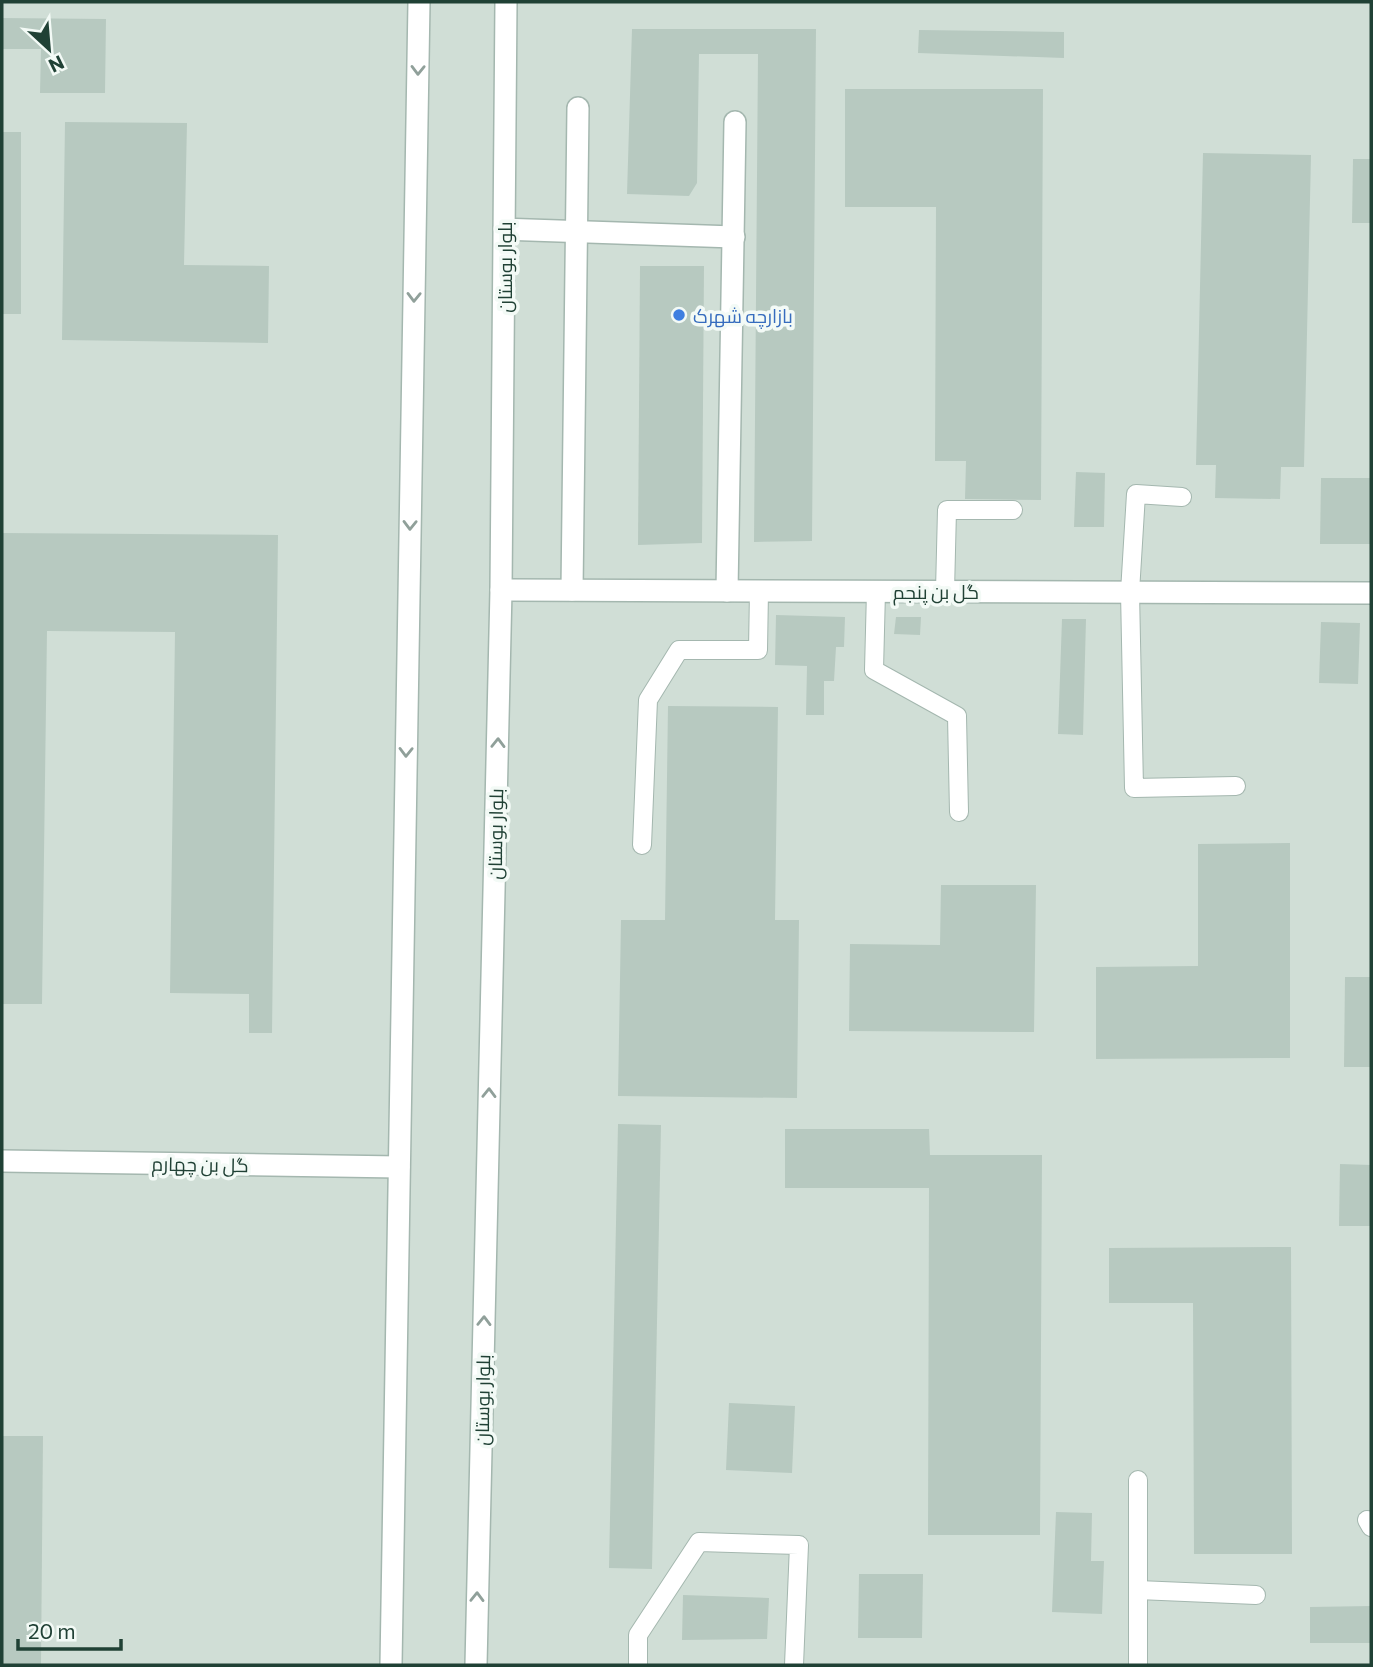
<svg xmlns="http://www.w3.org/2000/svg" width="1373" height="1667" viewBox="0 0 1373 1667" font-family="Commissioner,Cairo,sans-serif">
	<rect width="100%" height="100%" fill="#e2eee8"/>
	<rect fill="#d0ded6" x="2" y="2" width="1369" height="1663"/>
	<g fill="#b7c9c0">
		<path d="M2,18L106,19L105,93H40L41,49H2Z"/>
		<path d="M632,29H816L812,541L754,542L758,54H699L697,183L689,196L627,194Z"/>
		<path d="M919,30L1064,32V58L918,53Z"/>
		<path d="M845,89H1043L1041,500L965,499L966,461H935L936,207H845Z"/>
		<path d="M65,122L187,123L184,265L269,266L268,343L62,340Z"/>
		<rect x="2" y="132" width="19" height="182"/>
		<path d="M1203,153L1311,155L1304,467H1281L1280,499L1215,498L1216,465H1196Z"/>
		<path d="M1353,159H1371V223H1352Z"/>
		<path d="M640,266H704L702,543L638,545Z"/>
		<path d="M1076,472L1105,473L1104,527H1074Z"/>
		<path d="M1321,478H1370V544H1320Z"/>
		<path d="M2,533L278,535L272,1033H249V994L170,993L175,632L47,631L42,1004H2Z"/>
		<path d="M776,615L845,617L844,647H836L834,681H824V715H806L807,666L775,665Z"/>
		<path d="M896,617H921L920,635L894,634Z"/>
		<path d="M1062,619H1086L1083,735L1058,734Z"/>
		<path d="M1321,622L1360,623L1358,684L1319,683Z"/>
		<path d="M668,706L778,707L775,920H799L797,1098L618,1096L621,920H665Z"/>
		<path d="M1290,843V1058L1096,1059V967L1198,966V844Z"/>
		<path d="M941,885H1036L1034,1032L849,1031L850,944L940,945Z"/>
		<path d="M1345,977H1371V1067H1344Z"/>
		<path d="M618,1124L661,1125L652,1569L609,1568Z"/>
		<path d="M785,1129H929L930,1155H1042L1040,1535H928L929,1188H785Z"/>
		<path d="M1340,1164L1371,1165V1226H1339Z"/>
		<path d="M1291,1247L1292,1554H1194L1193,1303H1109V1248Z"/>
		<path d="M729,1403L795,1406L792,1473L726,1470Z"/>
		<path d="M2,1436H43L41,1665H2Z"/>
		<path d="M1056,1512L1092,1513L1091,1561H1104L1102,1614L1052,1612Z"/>
		<path d="M859,1574H923L922,1638H858Z"/>
		<path d="M683,1595L769,1598L767,1639L682,1640Z"/>
		<path d="M1371,1606V1643H1310V1607Z"/>
	</g>
	<g fill="none" stroke-linecap="round" stroke-linejoin="round">
		<defs>
			<g id="service">
				<path d="M1182,497L1136,494L1130,592L1134,788L1236,786"/>
				<path d="M876,591L874,670L957,716L959,812"/>
				<path d="M945,591L947,510H1013"/>
				<path d="M642,845L648,700L679,650H758L759,591"/>
				<path d="M1138,1480V1665"/>
				<path d="M1367,1520L1371,1527"/>
				<path d="M1138,1590L1256,1595"/>
				<path d="M638,1665V1635L699,1542L799,1545L794,1665"/>
			</g>
			<g id="minor">
				<path d="M504,229L734,237"/>
				<path d="M501,590L1371,593"/>
				<path d="M572,590L578,108"/>
				<path d="M727,591L735,122"/>
				<path d="M2,1161L399,1167"/>
			</g>
			<g id="tertiary">
				<path d="M391,1665L419,2"/>
				<path d="M476,1665L501,590L506,2"/>
			</g>
		</defs>
		<use href="#service" stroke="#a4b7af" stroke-width="20"/>
		<use href="#minor" stroke="#a4b7af" stroke-width="24"/>
		<use href="#tertiary" stroke="#a4b7af" stroke-width="24"/>
		<use href="#service" stroke="#fff" stroke-width="18"/>
		<use href="#minor" stroke="#fff" stroke-width="21"/>
		<use href="#tertiary" stroke="#fff" stroke-width="21"/>
	</g>
	<defs><path id="oneway-chevron" d="M-2-3.5L2.5 0L-2 3.5" fill="none" stroke-width="1.6" stroke-linecap="round" stroke-linejoin="round" transform="scale(1.75)"/></defs>
	<g stroke="#90a09a">
		<use href="#oneway-chevron" transform="translate(418 70) rotate(91)"/>
		<use href="#oneway-chevron" transform="translate(414 297) rotate(91)"/>
		<use href="#oneway-chevron" transform="translate(410 525) rotate(91)"/>
		<use href="#oneway-chevron" transform="translate(498 743) rotate(-89)"/>
		<use href="#oneway-chevron" transform="translate(406 752) rotate(91)"/>
		<use href="#oneway-chevron" transform="translate(489 1093) rotate(-89)"/>
		<use href="#oneway-chevron" transform="translate(484 1321) rotate(-89)"/>
		<use href="#oneway-chevron" transform="translate(477 1597) rotate(-89)"/>
	</g>
	<circle fill="#3f7fe0" stroke="#f3faf6" stroke-width="2.5" cx="679" cy="315" r="7"/>
	<g text-anchor="middle" dominant-baseline="central" stroke-width="7" stroke-linejoin="round" paint-order="stroke">
		<g font-size="19" fill="#204135" stroke="#f3faf6">
			<text transform="translate(504 267) rotate(-90)">بلوار بوستان</text>
			<text x="936" y="591">گل بن پنجم</text>
			<text transform="translate(495 834) rotate(-89)">بلوار بوستان</text>
			<text transform="translate(200 1164) rotate(1)">گل بن چهارم</text>
			<text transform="translate(482 1400) rotate(-89)">بلوار بوستان</text>
		</g>
		<g font-size="19" fill="#366cbe" stroke="#f3faf6" text-anchor="start">
			<text x="693" y="315">بازارچه شهرک</text>
		</g>
	</g>
	<rect width="1373" height="1667" fill="none" stroke="#204135" stroke-width="7"/>
	<g transform="translate(49 49) rotate(154)" stroke="#f3faf6" stroke-width="5" paint-order="stroke">
	<path d="M0-5L12 26L0 18L-12 26Z" fill="#204135"/>
	<text y="-10" font-size="19" font-weight="bold" text-anchor="middle" fill="#204135">N</text>
	</g>
	<path d="M18 1639v10h103v-10" fill="none" stroke="#204135" stroke-width="3.5"/>
	<text x="28" y="1639" font-size="21" fill="#204135" stroke="#f3faf6" stroke-width="5" paint-order="stroke">20 m</text>
</svg>
